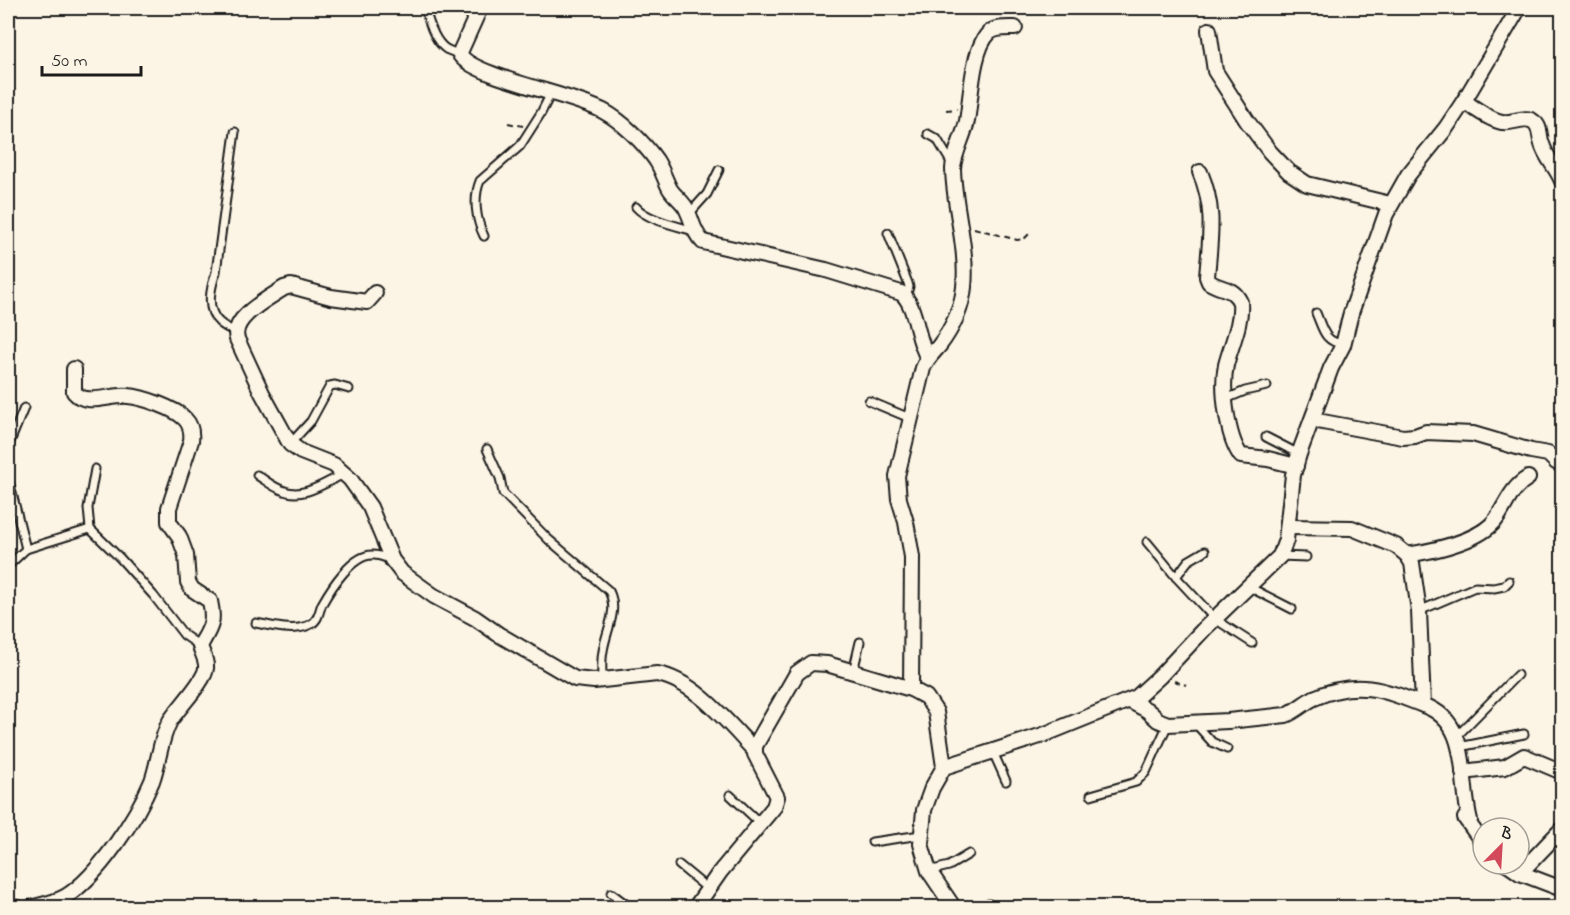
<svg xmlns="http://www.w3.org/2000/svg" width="1570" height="915" viewBox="0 0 1570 915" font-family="'Indie Flower',sans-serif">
	<rect width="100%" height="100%" fill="#fcf5e5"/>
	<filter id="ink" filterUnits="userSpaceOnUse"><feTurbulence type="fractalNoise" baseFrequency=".0167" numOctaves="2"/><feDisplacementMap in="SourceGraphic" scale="12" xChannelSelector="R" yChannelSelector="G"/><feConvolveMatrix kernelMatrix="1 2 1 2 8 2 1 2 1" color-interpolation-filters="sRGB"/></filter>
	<g filter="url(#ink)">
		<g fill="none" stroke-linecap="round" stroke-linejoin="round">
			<defs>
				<g id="lane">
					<path d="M425,8C428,20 434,41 446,49C450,51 456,53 460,55"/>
					<path d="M928,134L937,139L952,164"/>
					<path d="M636,207C647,220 678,226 694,231"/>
					<path d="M689,214L707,194L719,170"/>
					<path d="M888,233L908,283L909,287L906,296"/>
					<path d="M484,236C476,220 473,198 480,181L520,146L541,113L551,93"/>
					<path d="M1316,313C1323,329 1324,342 1343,344"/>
					<path d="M235,332C230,329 223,326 219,322C205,309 211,287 216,272L235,132"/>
					<path d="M1226,399L1245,391L1267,386"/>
					<path d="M869,401L912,419"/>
					<path d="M1266,437L1299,454"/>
					<path d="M290,444L311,421L330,386L335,385L349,389"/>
					<path d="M8,447L24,408"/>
					<path d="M487,449L500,478L503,493L548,539L609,591C619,611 606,630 603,651C601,660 602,670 602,680"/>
					<path d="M95,469L88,508L90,529L120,558L153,595L184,635L200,646"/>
					<path d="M257,475C265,480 273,487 282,490C303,500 326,482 344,474"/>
					<path d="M8,477L26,549"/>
					<path d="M1147,542L1176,577L1215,619L1252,643"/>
					<path d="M1280,556L1306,557"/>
					<path d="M8,566L26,549L90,529"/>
					<path d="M1176,577L1188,561L1205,551"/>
					<path d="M1249,587L1292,609"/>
					<path d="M1419,611L1475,587L1494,588L1504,586L1509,581"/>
					<path d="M256,623C273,626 295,633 311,624C319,620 319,611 322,604C331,588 353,553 374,555C380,555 386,558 392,560"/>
					<path d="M853,672L860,642"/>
					<path d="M1195,723L1212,742L1227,749"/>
					<path d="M1457,736L1517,675"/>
					<path d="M1459,747L1524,734"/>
					<path d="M993,752L1006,781"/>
					<path d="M730,795L761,824"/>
					<path d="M1091,795L1136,782L1146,772L1168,724"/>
					<path d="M872,842L921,835"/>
					<path d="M679,865L708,889"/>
					<path d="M929,871L949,866L969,854"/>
					<path d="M611,893L631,908"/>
					<path d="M963,908L989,904"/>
				</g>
				<g id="street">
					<path d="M480,8L461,50L460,55C474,77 574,95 603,111C622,121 644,143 656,160C662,169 665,180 670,189C675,197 684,202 687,210C693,222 693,232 703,242L826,270L901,293C917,305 916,340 928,358"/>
					<path d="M1209,30L1215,71L1247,121L1270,152L1289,172L1307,184L1390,204"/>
					<path d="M1464,101C1474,108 1490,120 1502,122C1512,124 1526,115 1534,122C1541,127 1539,137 1542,144C1546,158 1557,168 1562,181"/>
					<path d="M1200,172C1216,210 1210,237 1207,277L1209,282C1223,291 1232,286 1240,302C1242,323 1231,345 1226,365C1221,388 1227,437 1241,456L1268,459L1296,466"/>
					<path d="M375,293L367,302L331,297L291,286L284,288C269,298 230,318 237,339L262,393L290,444L301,452L334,465L350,479L370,507L392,560L402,573L434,596L475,618L498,634L575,679L594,681L657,674C694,680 729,724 754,750"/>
					<path d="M1312,420L1403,437L1415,436L1426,432L1473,434L1531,451L1548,454L1556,462L1562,465"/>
					<path d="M1288,527L1352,528L1396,546L1407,555L1412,563L1419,611L1423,705C1472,722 1459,779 1470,820L1465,818L1483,843"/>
					<path d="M1407,555C1432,551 1482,541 1497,518C1507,503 1512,487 1528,478"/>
					<path d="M911,689L912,557L906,522L899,499L897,476L923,368C927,358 933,353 939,346C952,329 962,308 964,287C968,248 954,208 953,169C953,155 964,136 967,121C971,99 972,49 989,33C995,27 1007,28 1015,28"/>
					<path d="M1130,701L1147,710L1158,720L1168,724L1228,721L1286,715C1296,711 1304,703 1314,698C1356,679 1383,689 1423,705"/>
					<path d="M1463,772L1505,767L1524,756L1562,772"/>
					<path d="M1507,864L1520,873L1562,889"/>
					<path d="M1520,873L1562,829"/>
					<path d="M8,907L18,908"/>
					<path d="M30,908C42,905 54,903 65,897C98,877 137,817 152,781C159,762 160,739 170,721C178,708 205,681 206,668C207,661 202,653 200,646C210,628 215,623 210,601L192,589L188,582L186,555L179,536L169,522V508L191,441C192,433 191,425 185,419C175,408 142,397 128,396C111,394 86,407 74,392V369"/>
					<path d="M695,908L720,872L774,807L777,797L755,754V746L797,673L811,663L827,664L911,689L926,697L936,712L944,767"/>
					<path d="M954,908L929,871L921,844L924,810L932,788L944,767L1043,735L1137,697L1160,676L1204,629L1280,556L1286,540L1293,475L1299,454L1331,368L1343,345L1351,313L1386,214L1408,175L1446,128L1464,101L1519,8"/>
				</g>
			</defs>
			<use href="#lane" stroke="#1c1c1c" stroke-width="11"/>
			<use href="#street" stroke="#1c1c1c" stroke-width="18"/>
			<g stroke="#1c1c1c" stroke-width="2" stroke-dasharray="6 4.5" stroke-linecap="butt">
				<path d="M946,110L957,109"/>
				<path d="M508,123L523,126"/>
				<path d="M974,228L1017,240L1024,239L1029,234"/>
				<path d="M1174,681L1186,685"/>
			</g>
			<use href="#lane" stroke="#fcf5e5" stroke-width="7"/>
			<use href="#street" stroke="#fcf5e5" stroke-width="14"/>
		</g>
	</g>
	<rect width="1570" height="915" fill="none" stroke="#fcf5e5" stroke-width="30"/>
	<rect x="15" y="15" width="1540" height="885" fill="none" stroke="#1c1c1c" stroke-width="2" filter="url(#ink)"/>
	<g transform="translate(1501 846) rotate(24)"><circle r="28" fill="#fcf5e5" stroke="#a29e95" stroke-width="1.5"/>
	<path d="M0-4.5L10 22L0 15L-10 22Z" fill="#d1495b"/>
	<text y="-9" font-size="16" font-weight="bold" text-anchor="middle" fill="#1c1c1c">B</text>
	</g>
	<path d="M42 66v9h99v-9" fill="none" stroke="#1c1c1c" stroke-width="3"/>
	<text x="51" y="66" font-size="18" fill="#1c1c1c" stroke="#fcf5e5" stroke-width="4.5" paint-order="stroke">50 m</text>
</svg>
